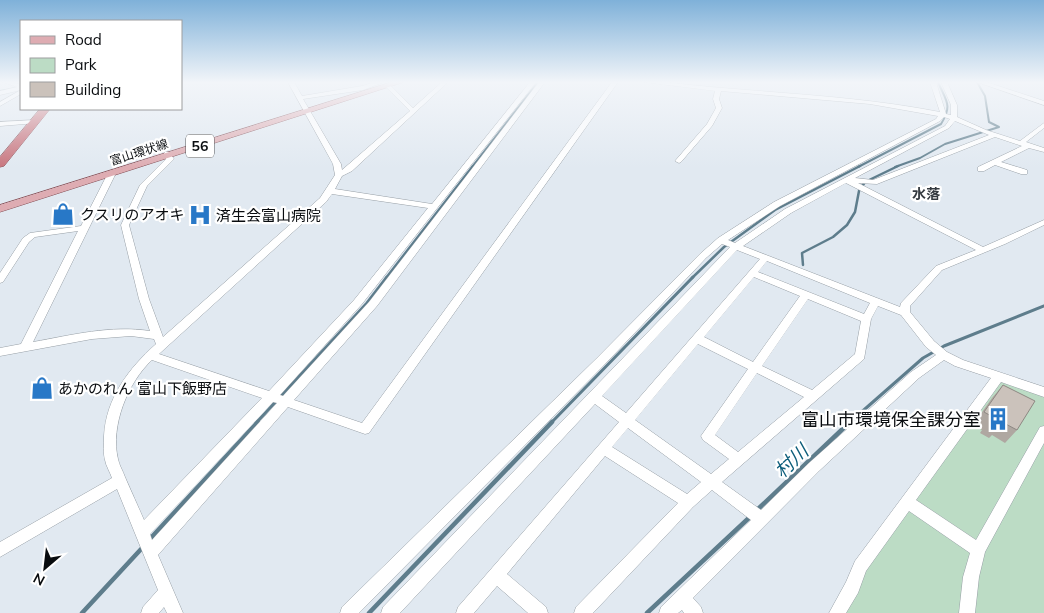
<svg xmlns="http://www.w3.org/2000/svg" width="1044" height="613" viewBox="0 0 1044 613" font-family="Mulish,'Noto Sans JP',sans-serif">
	<rect width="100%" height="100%" fill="#e1e9f1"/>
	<path fill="#bcdcc5" d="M999,381L1044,397V613H842L867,567Z"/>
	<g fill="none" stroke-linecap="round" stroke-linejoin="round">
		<g stroke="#5e7d8c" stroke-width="2">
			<path d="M0,91L21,87"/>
			<path d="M472,167L538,82"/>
			<path d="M858,167L941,124C953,105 946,101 938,82"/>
			<path d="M895,167L920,158L945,144L999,127L989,122L985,96L977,82"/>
		</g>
		<g stroke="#5e7d8c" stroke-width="2.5">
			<path d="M803,265L802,253L833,237L847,225L855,212L859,191L865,182L898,166"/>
			<path d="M386,278L473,166"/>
			<path d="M692,278L724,247L775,210L860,166"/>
		</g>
		<g stroke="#5e7d8c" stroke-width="3">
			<path d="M256,423L367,303L387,277"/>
			<path d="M551,423L693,277"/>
			<path d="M849,423L923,358L944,346L1044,306"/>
		</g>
		<g stroke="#5e7d8c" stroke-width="4.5">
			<path d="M757,510L850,422"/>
			<path d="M149,540L258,422"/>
			<path d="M82,613L143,547"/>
			<path d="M369,613L552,422"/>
			<path d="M647,613L751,516"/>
		</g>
		<defs>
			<g id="minor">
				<path d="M3,82H12L21,85V90L0,95V91L17,87Z"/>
				<path d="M288,82H294L302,96L362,86L375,82H384L363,90L303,99L341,164L342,170L410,111L386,87V85H390L413,108L442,82H448L352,171L342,176L335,189L432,204L530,82H536L362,304L280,395L283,396L369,302L539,82H545L377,306L294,400L362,423L612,82H618L369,433L365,434L288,407L158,555L183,613H167L164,607L159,613H141L143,607L158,590L117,489L0,557V542L112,478C110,472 106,466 105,460C103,453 104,444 104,436C106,398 129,368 156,344L154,339L131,336L92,339L0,356V348L21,344L78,231L35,237L29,242L3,282L0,283V273L23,238L30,233L81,226L107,175L111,173H114L115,175L33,342C72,335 111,325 150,331L139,299L121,225L140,185L166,159L164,153L165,152H169L174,159L147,186L129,225L149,299L163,337L320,198L335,175L333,164ZM332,194L428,208L354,300L269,391L159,354L326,202ZM152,360L262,398L144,520C138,506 131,491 125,477C123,471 119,465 118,459C110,426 128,382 152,360ZM273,402L277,403L152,540L150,534Z"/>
				<path d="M644,82H663C755,93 848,94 940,112L930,82H936L946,114L951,115V105L941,82H947L957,105V117L986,130L1020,141L1044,123V128L1026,142L1044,148V152L1029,148L1001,162L1027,170V174H1021L995,165L984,171H978V167L1022,146L995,137L877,184L858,183L983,247L1044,220V225L1005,244L942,270L910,306V312L934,341L947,352L963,360L1044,387V397L1001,382L916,500L976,540L1040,427L1044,426V443L985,552L979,577L975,613H959L963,577L970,553L909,511L866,571L858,593L846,613H829L846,582L855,561L991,378L955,366L944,360L919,378L819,471L693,598L701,607L703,613H684L682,610L678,613H659L661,607L751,520L712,490L693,507L593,613H574L576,607L678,503L605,456L507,574L546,607L548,613H528L497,586L474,613H456L458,607L619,422L595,404L400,613H381L383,607L730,247L722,244L706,258L605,364L359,613H340L342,607L597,358L700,254L718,238L774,202L936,119L938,116L870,104L721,91L719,99L722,108L712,126L681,162L679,163L675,161L707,124L716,108L713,99L715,91ZM944,117L950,119L945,126L785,209L735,243L728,240L780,206L940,121ZM955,121L989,135L873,180L855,178L949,128ZM846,183L976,250L936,266L901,303L900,307L743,246L791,213ZM737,250L760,259L626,413L602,396ZM767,261L870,303L864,314L758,272ZM754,277L800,296L753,362L704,337ZM808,299L861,321L855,354L812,390L762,366ZM878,306L901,315L926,347L936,355L911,372L809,463L761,510L722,482L864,359L871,319ZM698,344L748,369L701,436L703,440L729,459L711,474L635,420ZM757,373L804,397L738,452L715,435ZM628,428L701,482L687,494L612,447Z"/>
				<path d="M977,82H986L1044,101V105Z"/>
				<path d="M21,90V94L0,106V102Z"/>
				<path d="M35,120L37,121V123L0,126V122Z"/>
			</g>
			<path id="major" d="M392,82H404L0,212V205Z"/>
			<path id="highway" d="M40,109H50L4,166L0,167V157Z"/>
		</defs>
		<use href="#minor" stroke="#979fa6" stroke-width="1"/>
		<use href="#major" stroke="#855057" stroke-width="1"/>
		<use href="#highway" stroke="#855057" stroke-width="1"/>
		<use href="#minor" fill="#fff" fill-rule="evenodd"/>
		<use href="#major" fill="#deacb2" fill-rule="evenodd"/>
		<use href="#highway" fill="#c8757e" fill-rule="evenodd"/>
	</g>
	<path fill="#afa7a1" d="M1003,385L1017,430L1005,443L992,435L989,438L980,433L982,430L973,425L992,398Z"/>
	<path fill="#cbc2bb" stroke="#8e8883" d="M1003,385L1035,401L1017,430L1002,422L1001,426L991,420L993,417L984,412Z"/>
	<linearGradient id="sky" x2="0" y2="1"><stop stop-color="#7fb1d9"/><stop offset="0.49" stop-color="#f2f5f9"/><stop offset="1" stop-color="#f2f5f9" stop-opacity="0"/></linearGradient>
	<rect width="1044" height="168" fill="url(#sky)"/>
	<defs>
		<symbol id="shop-bare" viewBox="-9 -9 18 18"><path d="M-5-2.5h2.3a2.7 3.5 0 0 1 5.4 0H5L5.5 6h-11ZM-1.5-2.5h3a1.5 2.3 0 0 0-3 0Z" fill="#2878c7" stroke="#fff" stroke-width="2.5" paint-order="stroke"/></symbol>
		<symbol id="hospital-bare" viewBox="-9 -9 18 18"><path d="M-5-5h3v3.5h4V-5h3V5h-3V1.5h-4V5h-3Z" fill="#2878c7" stroke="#fff" stroke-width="2.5" paint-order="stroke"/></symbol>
		<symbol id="building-bare" viewBox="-9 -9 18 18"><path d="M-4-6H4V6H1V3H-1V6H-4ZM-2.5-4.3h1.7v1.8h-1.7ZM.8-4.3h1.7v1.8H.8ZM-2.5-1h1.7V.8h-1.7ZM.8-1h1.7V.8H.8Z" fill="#2878c7" stroke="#fff" stroke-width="2.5" paint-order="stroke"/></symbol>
	</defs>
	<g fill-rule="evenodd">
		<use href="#shop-bare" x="47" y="198" width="32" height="32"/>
		<use href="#hospital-bare" x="184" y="199" width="32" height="32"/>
		<use href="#shop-bare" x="26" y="372" width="32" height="32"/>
		<use href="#building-bare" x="982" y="403" width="32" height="32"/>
	</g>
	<g text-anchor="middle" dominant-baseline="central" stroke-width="4.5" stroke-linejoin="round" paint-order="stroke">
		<g font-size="12" fill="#090c0f" stroke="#fff">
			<text transform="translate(139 152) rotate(-18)">富山環状線</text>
		</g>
		<rect fill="#fff" stroke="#535557" stroke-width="1" x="186" y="134.5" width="28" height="23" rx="4"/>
		<g font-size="14" font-weight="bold" fill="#090c0f">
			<text x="200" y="146">56</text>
		</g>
		<g font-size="14" font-weight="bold" fill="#343a40" stroke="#fff">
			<text x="926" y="194">水落</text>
		</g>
		<g font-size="15" fill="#090c0f" stroke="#fff" text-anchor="start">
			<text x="80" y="214">クスリのアオキ</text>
			<text x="216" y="215">済生会富山病院</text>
			<text x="58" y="388">あかのれん 富山下飯野店</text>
		</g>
		<g font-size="18" fill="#090c0f" stroke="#fff" text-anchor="end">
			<text x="981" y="419">富山市環境保全課分室</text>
		</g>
		<g font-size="19" font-style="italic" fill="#0e5e7b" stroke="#fff">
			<text transform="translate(791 461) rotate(-43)">村川</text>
		</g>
	</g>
	<rect x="20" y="20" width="162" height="90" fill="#ffffff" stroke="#9d9e9f"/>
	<rect x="30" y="36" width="25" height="8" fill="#deacb2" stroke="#9d9e9f"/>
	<text x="65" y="45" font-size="15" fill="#090c0f">Road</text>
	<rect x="30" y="58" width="25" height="15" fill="#bcdcc5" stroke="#9d9e9f"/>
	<text x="65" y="70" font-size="15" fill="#090c0f">Park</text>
	<rect x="30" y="82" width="25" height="15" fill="#cbc2bb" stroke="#9d9e9f"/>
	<text x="65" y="95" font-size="15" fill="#090c0f">Building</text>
	<g transform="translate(45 568) rotate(208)" stroke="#ffffff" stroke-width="4" paint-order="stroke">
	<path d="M0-4L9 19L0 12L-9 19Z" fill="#090c0f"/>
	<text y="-8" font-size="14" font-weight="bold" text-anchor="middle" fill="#090c0f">N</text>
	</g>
</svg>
